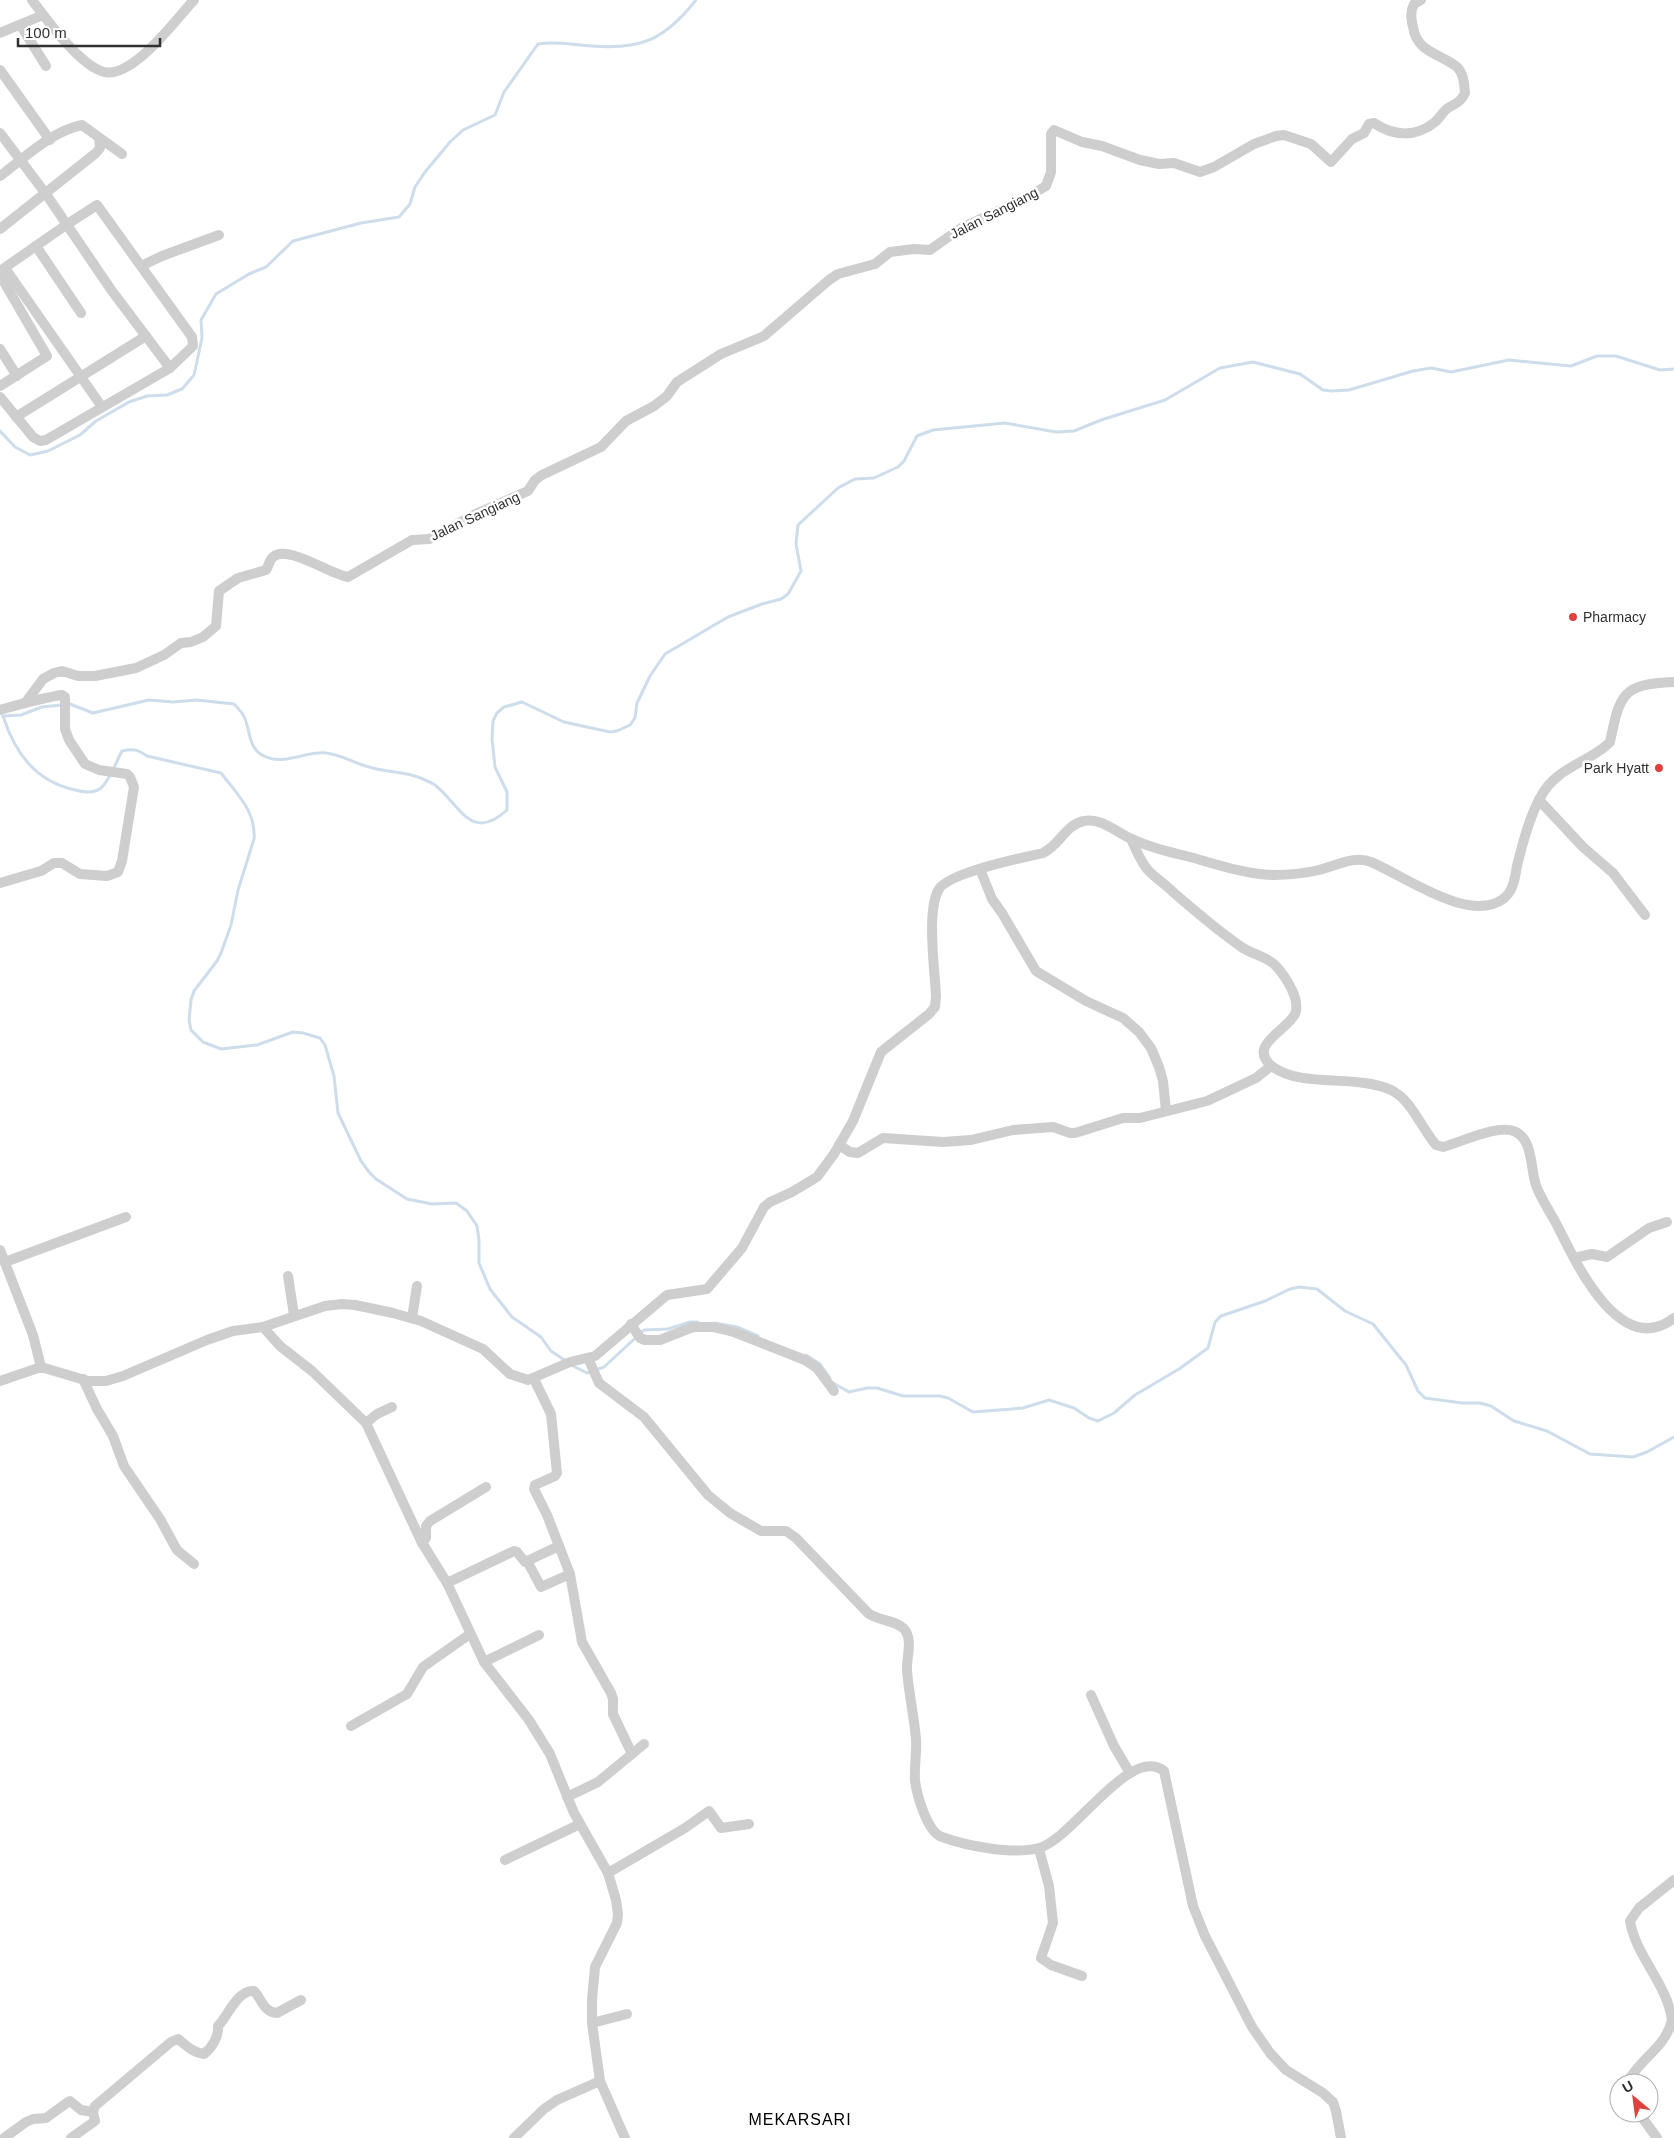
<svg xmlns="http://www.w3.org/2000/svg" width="1674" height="2138" viewBox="0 0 1674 2138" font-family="Arial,sans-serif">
	<rect width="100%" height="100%" fill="#fff"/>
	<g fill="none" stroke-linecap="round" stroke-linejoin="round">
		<g stroke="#ceddeb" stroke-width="3">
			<path d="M0,431L15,447L30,455L48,451L80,435L96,421L129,402L147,396L167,395L182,389L194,375L202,338L201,320L216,294L249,274L266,267L293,241L361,223L399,217L410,204L415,187L425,172L450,142L463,130L495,115L504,92L538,44C558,41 573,45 592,46C642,50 665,39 696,0"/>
			<path d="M3,716C15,753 35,781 75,790C84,792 93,794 101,788C110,780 116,762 122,751C133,748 139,750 147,756L221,773C237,794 256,811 254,839L238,890L231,925L221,953L217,961L194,991L191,1000L189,1020L191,1030L203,1042L221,1049L257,1045L293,1032L303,1033L320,1038L325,1045L334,1076L338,1113L361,1161L369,1172L376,1179L407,1199L432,1204L456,1203L467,1211L477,1226L479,1240V1263L490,1289L512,1317L541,1337L551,1351L566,1361"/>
			<path d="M3,716L21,715L42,707L70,704L93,713L149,700L173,702L197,700L234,704C238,708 243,713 245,719C250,731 249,748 262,755C283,767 304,751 326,753C341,754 357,765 373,768C387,772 404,772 418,777C423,779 430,782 435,785C460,805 471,843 507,810V792L495,767L492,739L493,721L497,713L504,707L522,702L564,722L610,732L617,731L630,725L635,718L637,703L650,676L665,654L728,617L762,604L781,599L788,594L801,571L796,544L798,525L838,488L855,479L874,478L898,467L904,461L917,436L933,430L1005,423L1056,432L1074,431L1101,420L1165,400L1220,368L1253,362L1300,374L1323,390L1332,391L1349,390L1413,371L1431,368L1451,372L1509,360L1571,366L1597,356H1616L1660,370L1674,369"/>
			<path d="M715,1323L737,1327L758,1336"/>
			<path d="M806,1355L820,1364L830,1378"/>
			<path d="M571,1365L587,1373L604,1367L644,1330L668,1329L690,1322H698"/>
			<path d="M833,1383L849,1392L867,1388H877L903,1396H940L948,1398L973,1412L1023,1408L1049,1400L1074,1408L1089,1418L1098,1421L1114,1413L1135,1395L1179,1369L1208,1348L1215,1322L1221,1316L1265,1301L1290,1289L1299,1287L1317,1289L1345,1311L1373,1324L1406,1365L1418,1391L1425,1398L1462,1403H1480L1491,1406L1514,1421L1547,1431L1590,1454L1633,1457L1647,1452L1674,1437"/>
		</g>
		<g stroke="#cecece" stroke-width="10">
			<path d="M32,0C47,20 80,66 104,72C133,79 176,19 194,0"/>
			<path d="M21,26L46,66"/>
			<path d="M0,33L43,15"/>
			<path d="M0,70L50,140"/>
			<path d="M0,133L46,194L112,291L170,368"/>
			<path d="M0,176C24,158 52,131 82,125L122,154"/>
			<path d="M0,229L96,153L100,148L99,138"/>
			<path d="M36,246L81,313"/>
			<path d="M141,266L162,256L219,235"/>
			<path d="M5,268L102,407"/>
			<path d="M0,271L66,225L97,205L192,337L193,346L170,368L46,440L40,441L33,437L0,397"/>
			<path d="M0,275L47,356L0,386"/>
			<path d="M0,349L17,376"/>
			<path d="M16,417L146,336"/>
			<path d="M26,702L43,679L54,673L62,671L78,676H95L136,668L164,655L181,643L191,642L203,637L216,626L219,591L238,578L266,570C269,566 269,560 273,557C287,544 329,574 348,577L412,540L429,539L439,535L471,516L528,491L535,480L542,475L601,447L626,421L654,406L667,396L677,382L721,354L764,336L829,280L838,274L875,264L890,252L914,249L930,250L961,228L1024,199L1046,186L1051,172V134L1054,130L1082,142L1102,146L1140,160L1159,164L1174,163L1200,172L1214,167L1254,144L1276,136L1284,135L1311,144L1331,162L1352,139L1364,133L1369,124L1374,123C1393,136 1416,138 1435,122C1440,118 1443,111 1448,108C1456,103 1461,102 1465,93C1464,84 1464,74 1457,67C1440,53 1417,53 1413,27C1411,18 1410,12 1414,4L1421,0"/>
			<path d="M0,710C21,704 41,698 62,695L65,697V729L69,740L85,764L99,770L127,774L130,777L134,787L122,861L118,872L107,876L80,874L62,863H54L41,871L0,883"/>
			<path d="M1539,800L1583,847L1613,873L1645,915"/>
			<path d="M1131,839C1136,850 1140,860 1147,869C1154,877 1165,884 1173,892C1196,912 1218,931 1243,948C1254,955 1268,957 1276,966C1286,977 1301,1000 1295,1014C1288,1030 1245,1046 1273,1067C1302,1088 1357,1074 1391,1090C1412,1100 1421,1128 1436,1145L1443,1147C1462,1142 1499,1123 1516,1132C1534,1141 1530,1172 1537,1188C1543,1202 1552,1215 1559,1229C1577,1265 1621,1359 1674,1318"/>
			<path d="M980,869L992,899L1002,913L1036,971L1086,1001L1123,1018L1139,1032L1151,1048L1159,1067L1163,1081L1166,1111"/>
			<path d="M839,1145L850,1152L858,1153L883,1138L943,1142L971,1140L1013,1130L1053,1127L1070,1133H1075L1123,1118H1140L1207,1101L1256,1078L1271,1066"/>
			<path d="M0,1250L33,1335L41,1367"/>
			<path d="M1574,1258L1592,1254L1607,1257L1649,1228L1667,1222"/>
			<path d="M5,1262L126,1217"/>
			<path d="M288,1276L294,1315"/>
			<path d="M412,1318L417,1286"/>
			<path d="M631,1324L640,1338L645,1340H660L693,1327H713L734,1332L805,1360L817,1368L834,1391"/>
			<path d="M263,1327L280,1346L312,1371L366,1423L421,1541L447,1583L484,1662L529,1720L550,1754L574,1813L608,1873L616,1900L618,1914L617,1923L595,1967L592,2000V2023L600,2081L625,2138"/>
			<path d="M588,1358L599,1383L644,1417L708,1495L730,1513L761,1531H786L796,1538L868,1613C878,1621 897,1620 905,1630C913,1641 906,1659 907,1671C909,1694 914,1716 916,1739C917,1753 914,1767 915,1781C917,1795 927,1832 942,1837C967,1846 1013,1855 1039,1848C1073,1839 1130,1744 1164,1771L1193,1906L1205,1936L1252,2027L1270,2053L1286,2070L1323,2093L1333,2102L1336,2111L1341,2138"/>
			<path d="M83,1379L97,1409L113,1436L124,1466L160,1519L177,1550L194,1564"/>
			<path d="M534,1379L551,1414L557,1473L555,1476L535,1485L534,1489L547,1515L570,1574L582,1642L611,1693L613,1699V1714L632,1754"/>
			<path d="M0,1381L41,1367L88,1381H106L123,1376L207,1340L233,1331L263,1327L325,1306L342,1304L355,1305L393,1313L421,1321L483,1349L510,1374L528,1380L570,1362L595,1356L667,1295L707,1289L742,1248L764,1207L770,1202L792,1192L817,1177L834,1154L853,1121L881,1052L929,1014L935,1007L936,996C935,971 926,910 939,889C950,872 1022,858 1043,853C1060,845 1065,825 1084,821C1101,817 1117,833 1132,839C1150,848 1170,852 1190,857C1216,864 1247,875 1274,875C1288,875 1306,873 1319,870C1335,866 1355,855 1371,862C1403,875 1469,924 1503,899C1506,897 1511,891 1512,887C1516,878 1516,867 1519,858C1524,838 1530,816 1540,798C1556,766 1590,763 1610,742C1620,694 1622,684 1674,682"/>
			<path d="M366,1423L377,1414L392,1407"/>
			<path d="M422,1543L426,1538V1526L430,1521L486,1487"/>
			<path d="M527,1561L541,1587L570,1574"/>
			<path d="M447,1583L514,1551L517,1552L525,1562L559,1546"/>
			<path d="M484,1662L539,1635"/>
			<path d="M1091,1695L1114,1746L1130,1773"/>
			<path d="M351,1726L407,1694L423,1667L470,1634"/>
			<path d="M567,1797L598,1782L644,1744"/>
			<path d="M1039,1849L1049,1886L1053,1923L1041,1958L1051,1965L1082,1976"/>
			<path d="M505,1860L580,1824"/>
			<path d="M608,1873L685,1828L709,1811L721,1828L749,1824"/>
			<path d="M592,2023L627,2014"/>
			<path d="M1627,2083C1640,2058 1665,2049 1672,2020C1667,1983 1636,1957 1630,1921L1639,1908L1674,1880"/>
			<path d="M1639,2113L1657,2138"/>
			<path d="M4,2138L26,2122L33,2119L46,2118L68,2102L70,2101L81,2110L93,2112"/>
			<path d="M71,2138L95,2121L93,2112L95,2106L171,2042L178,2039C187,2046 192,2052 204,2054C212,2048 219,2036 218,2026C228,2016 237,1990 254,1991C262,1999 263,2012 277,2013L301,2000"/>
			<path d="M514,2138L544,2109L557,2100L600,2081"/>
		</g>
	</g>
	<g fill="#dd423e" stroke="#fff" stroke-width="2">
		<circle cx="1573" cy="617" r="5"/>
		<circle cx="1659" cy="768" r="5"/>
	</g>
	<g text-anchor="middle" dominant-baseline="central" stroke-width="5" stroke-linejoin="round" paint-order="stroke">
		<g font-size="14" fill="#313131" stroke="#fff">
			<text transform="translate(994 213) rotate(-27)">Jalan Sangiang</text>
			<text transform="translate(475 516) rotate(-25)">Jalan Sangiang</text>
		</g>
		<g font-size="14" fill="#313131" stroke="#fff" text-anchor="start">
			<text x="1583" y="617">Pharmacy</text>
			<text x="1649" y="768" text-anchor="end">Park Hyatt</text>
		</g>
		<g font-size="16" letter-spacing="1" fill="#000" stroke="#fff">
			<text x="800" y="2119">MEKARSARI</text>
		</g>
	</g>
	<g transform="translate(1634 2098) rotate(331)"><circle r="24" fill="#ffffff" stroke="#adadad"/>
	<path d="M0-4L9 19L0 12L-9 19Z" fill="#dd423e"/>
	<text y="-8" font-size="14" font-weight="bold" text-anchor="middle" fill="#313131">U</text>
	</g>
	<path d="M18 38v8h142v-8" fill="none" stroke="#313131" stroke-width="2.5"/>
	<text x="25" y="38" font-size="15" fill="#313131" stroke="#ffffff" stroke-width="4" paint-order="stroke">100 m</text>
</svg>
